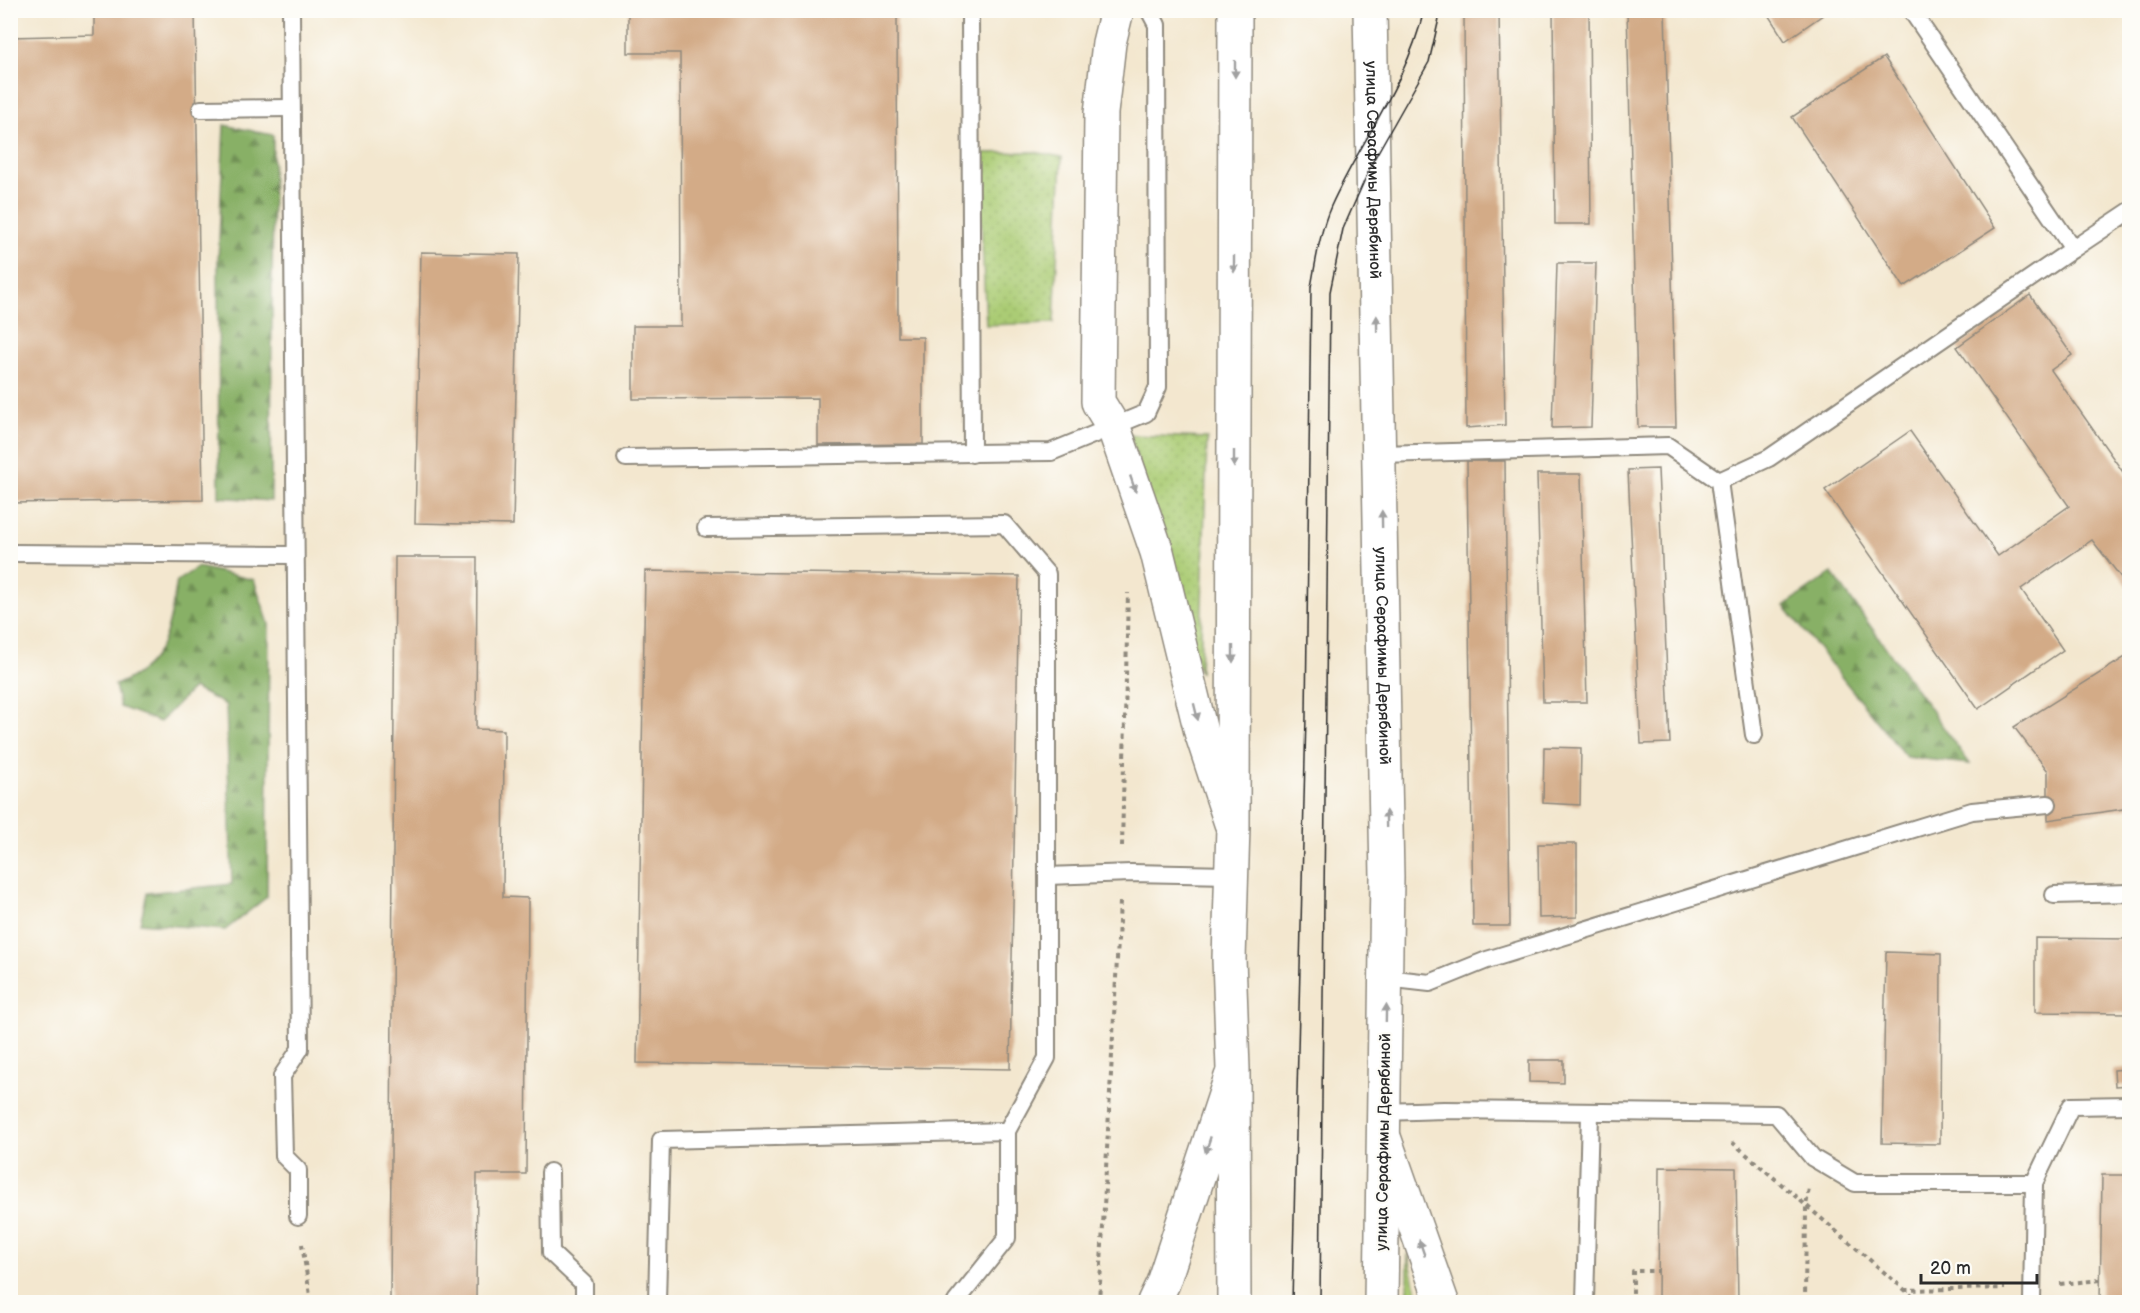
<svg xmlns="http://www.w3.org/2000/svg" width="2140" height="1313" viewBox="0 0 2140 1313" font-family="'Balsamiq Sans',sans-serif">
	<defs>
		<pattern id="grass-dots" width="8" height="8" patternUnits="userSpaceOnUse" patternTransform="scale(1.5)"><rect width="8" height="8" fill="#abcc75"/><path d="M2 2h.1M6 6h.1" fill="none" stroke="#93af65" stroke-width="1.8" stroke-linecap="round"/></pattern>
		<pattern id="forest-firs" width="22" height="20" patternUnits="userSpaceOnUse" patternTransform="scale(1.5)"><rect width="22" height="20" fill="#88b066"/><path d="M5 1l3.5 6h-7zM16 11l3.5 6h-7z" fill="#6f8f54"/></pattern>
	</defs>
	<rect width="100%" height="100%" fill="#fdfcf7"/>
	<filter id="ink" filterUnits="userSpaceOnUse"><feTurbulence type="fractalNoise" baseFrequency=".0167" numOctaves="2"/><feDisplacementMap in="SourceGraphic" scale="12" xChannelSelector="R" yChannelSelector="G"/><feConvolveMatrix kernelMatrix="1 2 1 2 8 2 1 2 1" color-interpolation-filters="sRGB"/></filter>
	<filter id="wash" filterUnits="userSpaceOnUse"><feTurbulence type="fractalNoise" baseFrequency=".008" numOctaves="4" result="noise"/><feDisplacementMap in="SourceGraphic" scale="24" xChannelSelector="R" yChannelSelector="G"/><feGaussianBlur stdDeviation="1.35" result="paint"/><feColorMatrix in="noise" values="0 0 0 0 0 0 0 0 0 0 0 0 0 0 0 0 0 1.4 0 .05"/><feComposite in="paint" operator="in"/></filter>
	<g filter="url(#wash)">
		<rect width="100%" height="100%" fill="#f3e7cf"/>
		<g fill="url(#grass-dots)" stroke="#6b7c50" stroke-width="1.5">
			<path d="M1034,152L1062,157L1054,323L986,325L978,153Z"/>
			<path d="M1130,435L1207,438L1200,673Z"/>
			<path d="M1408,1254L1419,1302H1408Z"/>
		</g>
		<g fill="url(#forest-firs)" stroke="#5a6e48" stroke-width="1.5">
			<path d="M224,125L273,135L271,501L219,497L218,263Z"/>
			<path d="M198,567L254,580L269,624L267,897L225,930L140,923L147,893L232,884L226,705L193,688L160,722L120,707L115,685C167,665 168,629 177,581Z"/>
			<path d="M1832,573L1970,764L1906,757L1784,606Z"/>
		</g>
		<g id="blocks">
			<g fill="#d3ab87">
				<path d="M94,10H195L203,500L10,503V37L94,35Z"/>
				<path d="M628,10H897L898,337H923V444L818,445V398L633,399V326H681L680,53H628Z"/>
				<path d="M1464,10H1499L1505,425L1466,428Z"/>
				<path d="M1553,10H1589L1591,224H1555Z"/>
				<path d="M1627,10H1665L1676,427H1638Z"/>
				<path d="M1765,10H1830L1785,41Z"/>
				<path d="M1884,57L1995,228L1904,287L1792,117Z"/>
				<path d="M421,252L519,254L513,525L415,523Z"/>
				<path d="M1557,263H1596L1591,427L1552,428Z"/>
				<path d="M2030,295L2072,355L2051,370L2130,482V589L2092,540L2021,589L2063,650L1978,709L1825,490L1910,431L1998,556L2069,506L1957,347Z"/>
				<path d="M1467,461H1505L1510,926H1473Z"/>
				<path d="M1658,469L1670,743L1641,744L1628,470Z"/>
				<path d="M1537,474H1581L1587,702H1543Z"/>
				<path d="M395,557H477L476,729L504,730L503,897L528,898L526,1174H477L476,1302H390Z"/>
				<path d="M645,571L1019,576L1010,1069L637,1063Z"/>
				<path d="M2130,654V808L2048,820V771L2014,727Z"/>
				<path d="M1544,747L1581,748L1580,805L1543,803Z"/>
				<path d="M1538,844H1577V917L1539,918Z"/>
				<path d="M2035,938L2130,939V1013L2035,1012Z"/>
				<path d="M1886,952L1941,954L1940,1144L1882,1143Z"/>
				<path d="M1529,1060H1564V1083L1529,1082Z"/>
				<path d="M2127,1069L2128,1085L2115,1086L2114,1070Z"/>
				<path d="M1659,1167L1736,1168L1738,1302H1658Z"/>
				<path d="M2102,1175H2130V1302H2100Z"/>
			</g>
		</g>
	</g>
	<g filter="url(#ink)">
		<use href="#blocks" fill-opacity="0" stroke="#8f897d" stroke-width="1.5"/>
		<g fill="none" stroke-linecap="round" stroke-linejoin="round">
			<defs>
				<g id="service">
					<path d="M291,10L300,1049L282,1076L284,1156L298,1170V1216"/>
					<path d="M970,10L972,454"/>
					<path d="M201,109L291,108"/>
					<path d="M2073,249L2130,211"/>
					<path d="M1381,454L1668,446L1719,481L1754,735"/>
					<path d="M626,458L1051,452L1146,413L1158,387L1157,25L1149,10"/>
					<path d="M1719,481L1769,458L2073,249L1911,10"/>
					<path d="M706,528L1004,524L1047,574V1058L1007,1131V1238L956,1302"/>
					<path d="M10,553L294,555"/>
					<path d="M1047,876L1131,873L1230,875"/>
					<path d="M2054,895L2130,893"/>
					<path d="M1386,978L1430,983L1487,960L1972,811L2048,804"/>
					<path d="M1384,1112L1444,1110L1776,1114L1813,1158L1855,1183H2034L2032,1302"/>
					<path d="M550,1172L551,1253L584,1284V1302"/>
					<path d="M2034,1183L2071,1106L2130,1105"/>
					<path d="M657,1302L661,1140L1007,1131"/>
					<path d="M1585,1302L1590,1114"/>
				</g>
				<path id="minor" d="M1117,10L1109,43L1101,113L1098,402L1114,428L1157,552L1201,732L1231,823"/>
				<g id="tertiary">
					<path d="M1385,1140L1442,1302"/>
					<path d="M1154,1302L1163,1283L1231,1077"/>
				</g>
				<g id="primary">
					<path id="s1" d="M1370,10L1387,877L1381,1302"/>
					<path d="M1234,1302L1233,1069L1229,959L1233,827L1235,10"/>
				</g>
			</defs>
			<use href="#service" stroke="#8f897d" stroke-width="20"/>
			<use href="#minor" stroke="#8f897d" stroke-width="36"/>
			<use href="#tertiary" stroke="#8f897d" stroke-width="36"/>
			<use href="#primary" stroke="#8f897d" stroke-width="36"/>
			<g stroke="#8f897d" stroke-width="4" stroke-dasharray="4.5 4.5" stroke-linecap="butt">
				<path d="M1122,846L1128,593"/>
				<path d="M1732,1142L1919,1302"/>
				<path d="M302,1244L311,1302"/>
				<path d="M2060,1284L2101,1280"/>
				<path d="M1904,1290L2005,1288"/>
				<path d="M1099,1302L1120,902"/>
				<path d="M1633,1302V1271H1658"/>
				<path d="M1805,1302L1806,1206L1809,1188"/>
			</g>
			<use href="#service" stroke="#fff" stroke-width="16"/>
			<use href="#minor" stroke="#fff" stroke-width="33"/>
			<use href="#tertiary" stroke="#fff" stroke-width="33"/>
			<use href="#primary" stroke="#fff" stroke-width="33"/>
			<g stroke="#2b2b2b" stroke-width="1.5">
				<path d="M1292,1302L1306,716L1311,287C1316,260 1320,231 1331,206C1361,140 1407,83 1424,10"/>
				<path d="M1320,1302L1330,292L1343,229L1373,161L1429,62L1441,10"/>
			</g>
		</g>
		<defs><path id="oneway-solid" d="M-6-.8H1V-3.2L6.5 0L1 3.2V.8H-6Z" transform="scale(1.5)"/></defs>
		<g fill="#a0a0a0">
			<use href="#oneway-solid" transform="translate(1235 69) rotate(90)"/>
			<use href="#oneway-solid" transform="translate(1234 264) rotate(90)"/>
			<use href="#oneway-solid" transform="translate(1377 324) rotate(-91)"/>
			<use href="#oneway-solid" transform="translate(1234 459) rotate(90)"/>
			<use href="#oneway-solid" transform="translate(1133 484) rotate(71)"/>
			<use href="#oneway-solid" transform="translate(1382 519) rotate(-91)"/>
			<use href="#oneway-solid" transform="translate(1233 654) rotate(90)"/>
			<use href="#oneway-solid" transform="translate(1196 712) rotate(76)"/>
			<use href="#oneway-solid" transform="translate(1386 819) rotate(-91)"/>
			<use href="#oneway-solid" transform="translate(1386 1013) rotate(-89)"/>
			<use href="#oneway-solid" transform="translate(1208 1145) rotate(108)"/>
			<use href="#oneway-solid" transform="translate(1422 1248) rotate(-109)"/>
		</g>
	</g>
	<g text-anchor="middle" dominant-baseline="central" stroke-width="4.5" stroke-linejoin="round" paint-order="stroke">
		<g font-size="16" fill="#2b2b2b" stroke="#fdfcf7">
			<text stroke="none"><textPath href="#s1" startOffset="160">улица Серафимы Дерябиной</textPath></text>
			<text stroke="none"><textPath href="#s1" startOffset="646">улица Серафимы Дерябиной</textPath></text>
			<text transform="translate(1384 1142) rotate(-89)">улица Серафимы Дерябиной</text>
		</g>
	</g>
	<rect width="2140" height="1313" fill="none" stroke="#fdfcf7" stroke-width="36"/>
	<path d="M1921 1274v9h116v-9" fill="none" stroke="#2b2b2b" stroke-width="3"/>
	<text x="1930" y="1274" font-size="18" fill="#2b2b2b" stroke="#fdfcf7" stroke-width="4.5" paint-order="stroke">20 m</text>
</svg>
